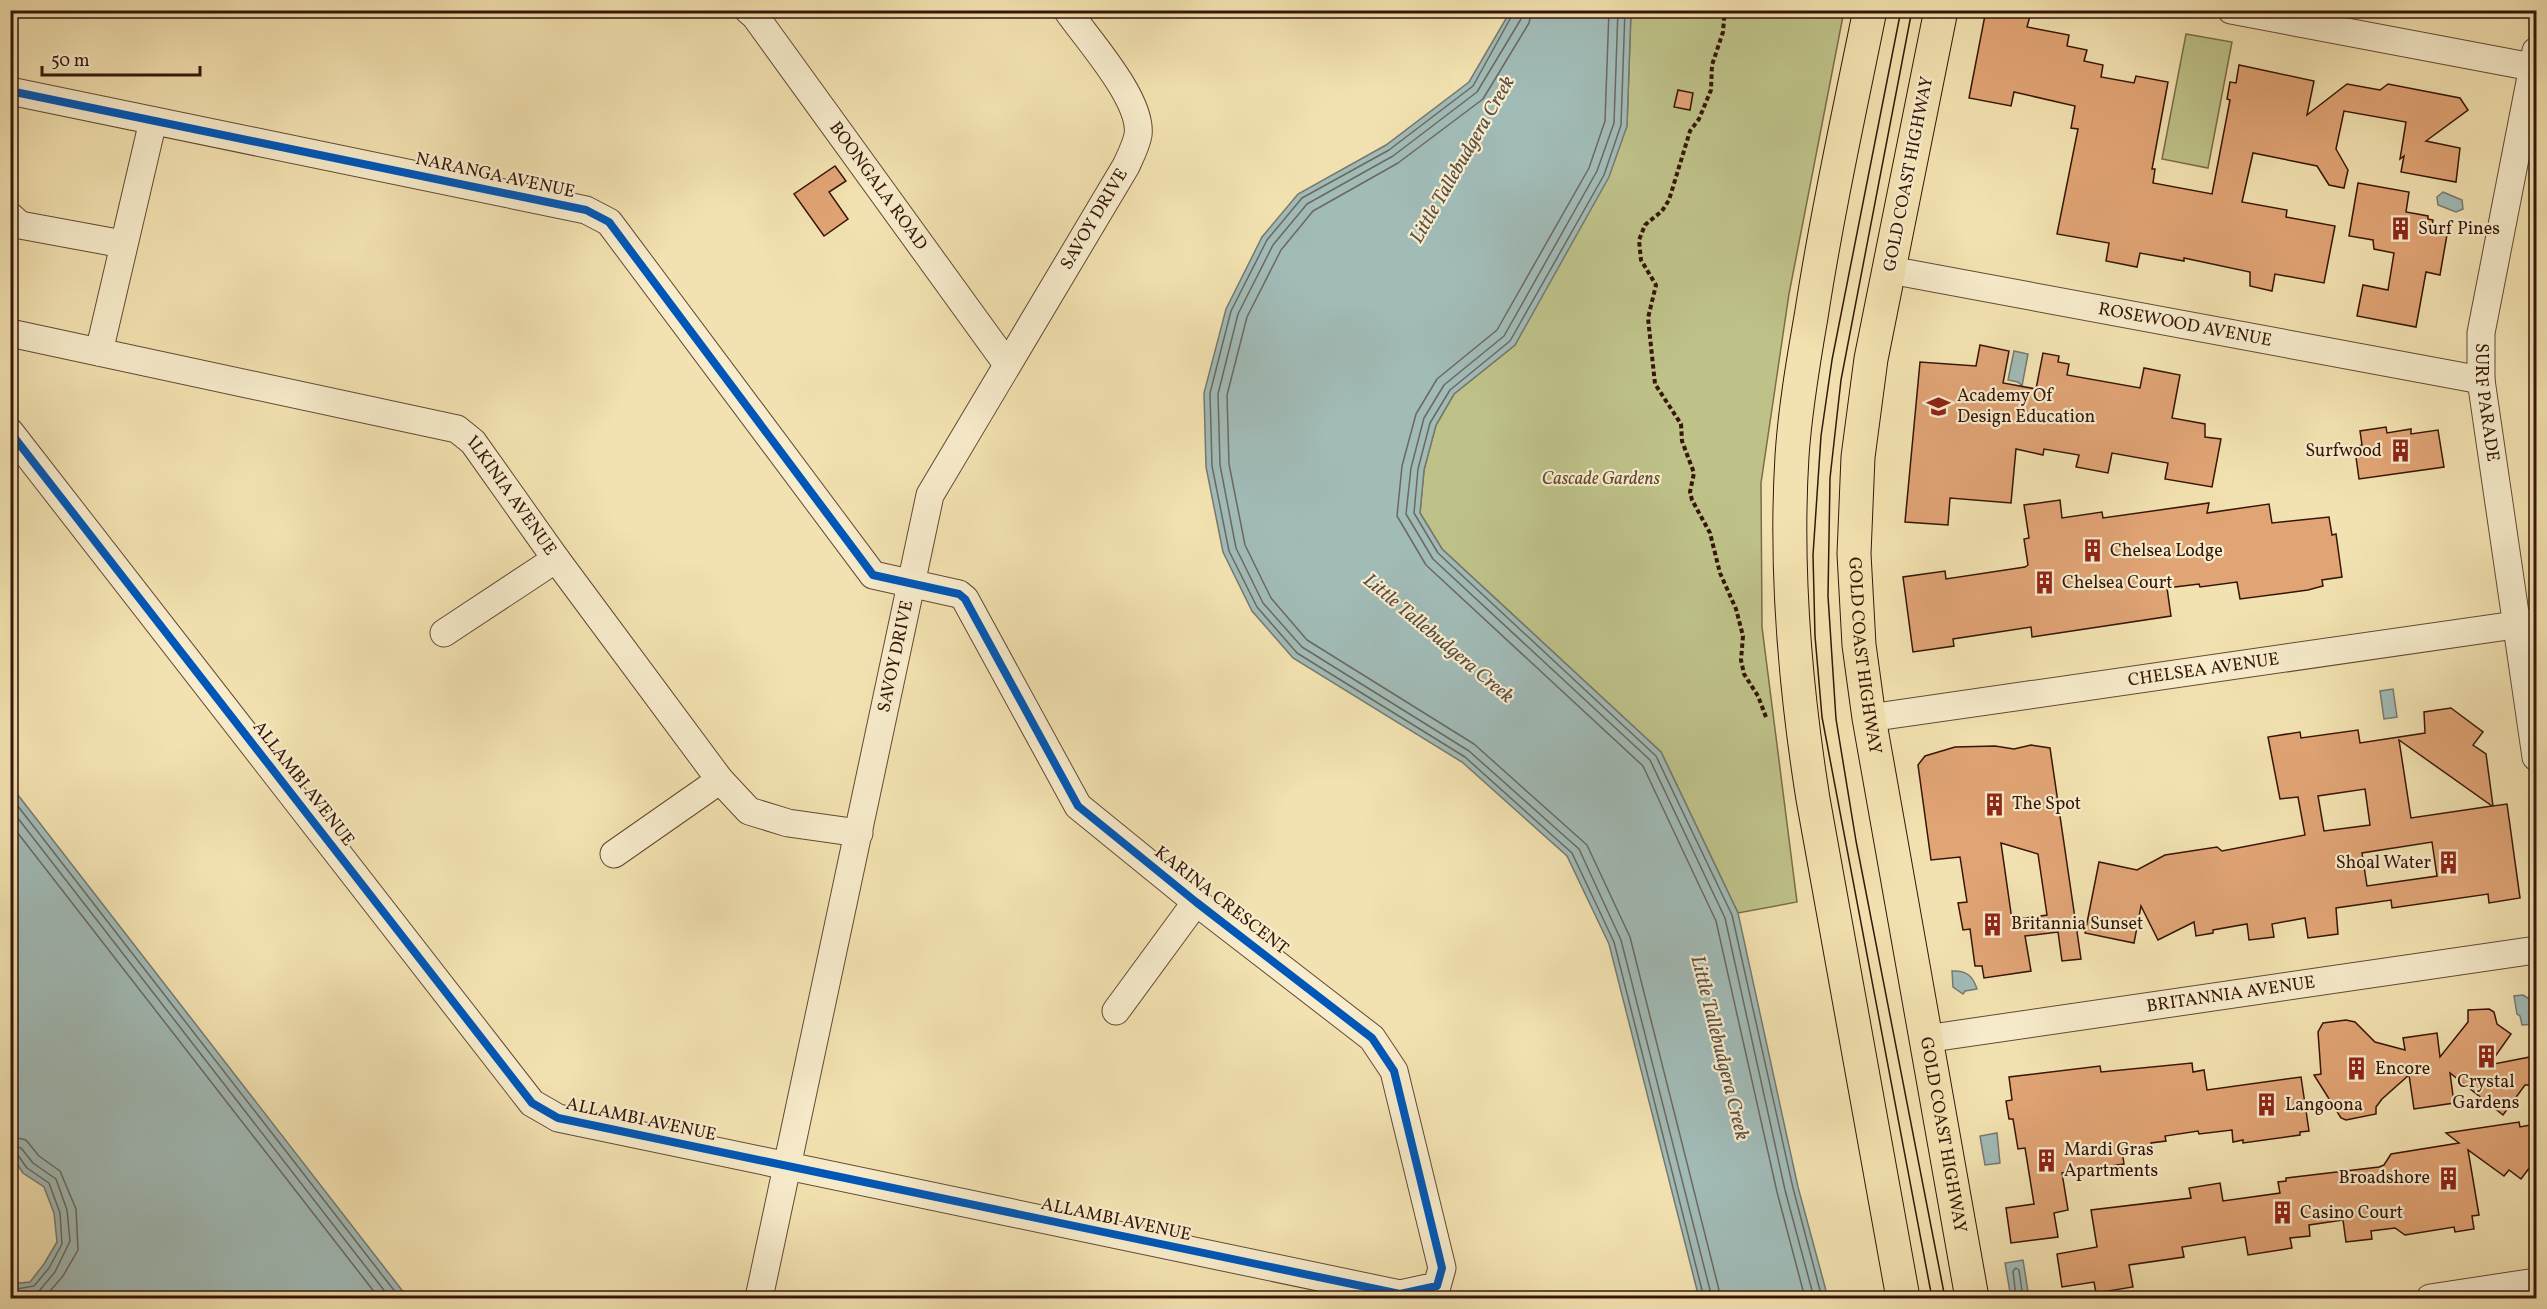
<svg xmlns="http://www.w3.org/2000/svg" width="2547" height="1309" viewBox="0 0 2547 1309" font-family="Vollkorn,serif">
	<rect width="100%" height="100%" fill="#f3e2b1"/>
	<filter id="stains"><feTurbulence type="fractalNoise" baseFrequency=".00333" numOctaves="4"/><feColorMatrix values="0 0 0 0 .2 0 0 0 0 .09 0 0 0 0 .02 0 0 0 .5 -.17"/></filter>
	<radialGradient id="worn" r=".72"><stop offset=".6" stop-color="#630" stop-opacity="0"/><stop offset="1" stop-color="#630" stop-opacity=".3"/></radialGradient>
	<g fill="#bec289" stroke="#7a6c48" stroke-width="1.5">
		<path d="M1631,11H1844L1789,294L1761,483L1762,627L1797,902L1738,913L1661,752L1442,549L1420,513L1424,470L1436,425L1454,394L1515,345L1627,126Z"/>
		<path d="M2186,34L2232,42L2208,168L2162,159Z"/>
	</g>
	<g fill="#a1bbb7" stroke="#767971" stroke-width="1.5">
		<path d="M1511,10L1631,11L1627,126L1609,177L1515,345L1454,394L1436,425L1424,470L1420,513L1442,549L1661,752L1738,913L1798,1187L1828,1298H1699L1609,944L1567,856L1462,762L1293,658L1252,611L1223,552L1206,467L1204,393L1226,309L1262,237L1298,194L1386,145L1469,82Z"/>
		<path d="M2443,192L2462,200L2463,209L2456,212L2438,205L2437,197Z"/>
		<path d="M2014,351L2028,354L2022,386L2018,382L2008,380Z"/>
		<path d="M2393,689L2397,717L2384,719L2380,691Z"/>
		<path d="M10,786H11L408,1298H11V1284L30,1282L44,1264L57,1242L54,1213L44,1187L23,1173L11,1155Z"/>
		<path d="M1952,971C1966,970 1973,976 1977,989L1965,991L1963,994L1953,987Z"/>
		<path d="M2523,995L2531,1000L2534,1024L2522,1025L2520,1016L2517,1014L2514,996Z"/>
		<path d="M1997,1133L2000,1163L1985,1165L1980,1136Z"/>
		<path d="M2023,1260L2029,1298H2011L2005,1263Z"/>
	</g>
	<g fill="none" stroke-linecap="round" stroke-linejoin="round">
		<g stroke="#6c6860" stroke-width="1.5">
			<path d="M1515,10L1473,86L1389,150L1302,198L1267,240L1231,311L1210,393L1212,466L1229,551L1257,607L1297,653L1465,757L1572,853L1614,942L1704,1298"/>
			<path d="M1523,10L1521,19L1477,92L1393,156L1307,204L1273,245L1238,314L1218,394L1220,465L1236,548L1263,603L1302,647L1469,751L1579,849L1621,940L1712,1298"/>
			<path d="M1532,10L1529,23L1483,99L1398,163L1313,211L1281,250L1247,317L1227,395L1229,464L1245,545L1271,598L1307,640L1474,744L1587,845L1630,937L1721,1298"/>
			<path d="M1609,10L1605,121L1589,168L1497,330L1437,379L1416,414L1402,466L1397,516L1426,565L1643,766L1716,921L1777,1192L1805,1298"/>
			<path d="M1618,10L1614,123L1597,171L1504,336L1444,385L1424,418L1411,468L1406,514L1433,559L1650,760L1725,918L1785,1190L1814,1298"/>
			<path d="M1625,10L1621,125L1604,175L1510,341L1450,390L1430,423L1418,469L1414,513L1438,553L1656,756L1732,915L1793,1188L1822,1298"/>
			<path d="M10,796L400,1298"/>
			<path d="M10,808L390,1298"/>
			<path d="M10,823L379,1298"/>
			<path d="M10,1136L26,1140L39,1156L60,1171L76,1209L78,1250L63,1276L44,1298"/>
			<path d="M10,1145L21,1148L33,1163L56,1179L67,1210L70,1241L55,1272L39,1291L10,1298"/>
			<path d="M10,1153L17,1154L27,1168L49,1183L60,1213L62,1244L49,1268L34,1286L10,1290"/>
			<path d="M2016,1298L2013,1271L2016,1268L2019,1270L2023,1298"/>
		</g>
	</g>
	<g fill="#e1a475" stroke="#361508" stroke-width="1.5" fill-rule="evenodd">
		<path d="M1986,10L2030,16L2027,27L2069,35L2067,46L2087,50L2084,61L2103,65L2101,77L2134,83L2136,76L2168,82L2152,169H2155L2153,183L2212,194L2230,100L2227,99L2230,82L2236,83L2239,65L2314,81L2307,115L2347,84L2380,90L2388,84L2460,98L2468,110L2426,141L2460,148L2456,182L2401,172L2404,156L2400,159L2406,122L2344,111L2336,149L2348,170L2344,188L2329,185L2317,166L2253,153L2242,202L2287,210L2286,217L2335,226L2324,283L2275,274L2272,291L2250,286V272L2184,258V261L2140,253L2137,267L2106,261L2109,243L2057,234L2078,129L2071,128L2075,106L2014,92L2011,106L1969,98Z"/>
		<path d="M1678,90L1693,93L1690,110L1674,107Z"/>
		<path d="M835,166L846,181L829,192L848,219L824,236L794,194Z"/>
		<path d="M2358,183L2409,192L2406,212L2428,216V219L2433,220L2432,226L2448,229L2440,275L2426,272L2416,327L2357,316L2363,285L2388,290L2394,253L2374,249L2373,240L2349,236Z"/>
		<path d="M1980,345L2009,351L2003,383L2036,389L2043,353L2059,356L2058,362L2069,364L2067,375L2140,388L2144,368L2180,375L2172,418L2205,424V437L2221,439L2212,487L2165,479L2168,463L2112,453L2108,473L2076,467L2079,455L2044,449L2043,455L2016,449L2011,503L1950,498L1948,525L1905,522L1920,362L1976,366Z"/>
		<path d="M2386,427L2387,433L2411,429V434L2438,430L2444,467L2359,479L2356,457H2360L2358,446L2362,445L2360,431Z"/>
		<path d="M2060,500L2062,518L2102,512L2103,518L2209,503L2207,513L2269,504L2272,523L2329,517L2332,535L2336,534L2342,577L2322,580L2323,586L2308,590L2240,599L2237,582L2200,587L2199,584L2167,588L2171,616L2032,637L2031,627L1953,639L1954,646L1913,652L1903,577L1945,571L1946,579L2025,567L2028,565L2024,539L2029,538L2024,505Z"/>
		<path d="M2451,708L2483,732L2473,745L2486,754L2493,806L2507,804L2520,898L2489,903L2488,894L2392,908L2391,900L2336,908L2338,934L2308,938L2305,918L2272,924L2274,937L2249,940L2247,924L2213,930V933L2196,936L2194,922L2158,940L2141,906L2134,943L2085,933L2099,862L2137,870L2165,855L2217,847L2222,851L2305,835L2298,797L2280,799L2268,737L2300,732L2301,738L2358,730L2360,743L2425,733L2424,712ZM2399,740L2492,806L2411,818ZM2365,789L2370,825L2324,831L2318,796ZM2432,842L2437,876L2367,886L2362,853Z"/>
		<path d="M2031,745L2050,748L2081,959L2062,961L2058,932L2025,936L2031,971L1984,978L1982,966H1975L1970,929L1963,930L1958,903L1967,902L1960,857L1931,860L1918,765L1925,756L1955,747L1995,746L2014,749ZM2001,843L2038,854L2047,915L2012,920Z"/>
		<path d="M2489,1009L2494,1012L2497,1024L2511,1034L2489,1065L2530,1057L2534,1085H2525L2503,1115L2450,1073L2454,1103L2414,1109L2409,1075L2382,1099L2376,1107V1114L2346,1120L2341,1118L2314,1075L2321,1074L2318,1032L2323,1023L2346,1020L2355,1022L2375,1042L2405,1050L2403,1038L2437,1033L2440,1057L2468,1022V1010Z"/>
		<path d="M2192,1063L2193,1072L2204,1070L2207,1090L2301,1077L2309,1131L2300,1132V1135L2243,1143V1140L2233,1142L2232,1130L2199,1134L2198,1131L2165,1136L2166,1141L2151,1143V1146L2122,1150L2124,1164L2062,1173L2068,1210L2054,1213L2058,1237L2011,1243L2006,1208L2034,1204L2025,1148L2018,1149L2013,1119H2009L2006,1101L2012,1100L2009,1077L2100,1066L2101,1072Z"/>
		<path d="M2519,1122L2520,1127L2536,1124V1159L2521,1179L2509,1170L2504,1176L2468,1150L2479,1215L2472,1216L2474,1229L2455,1232L2454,1227L2405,1235L2395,1228L2371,1231L2372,1239L2346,1242L2343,1220L2309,1225L2310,1236L2290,1238L2292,1248L2248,1255L2245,1237L2182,1247L2184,1257L2129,1265L2133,1287L2096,1293L2094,1282L2062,1287L2057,1254L2097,1247L2091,1210L2191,1198L2189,1188L2220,1183L2223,1201L2280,1193L2278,1182L2286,1181V1178L2379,1167L2384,1165L2391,1154L2459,1143L2446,1133Z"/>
	</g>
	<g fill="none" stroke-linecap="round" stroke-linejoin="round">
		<defs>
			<g id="minor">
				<path id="s1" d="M748,10L755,16L1007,364"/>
				<path d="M2231,10L2532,67"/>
				<path id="s2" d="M2536,51L2481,333V380L2536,757"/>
				<path d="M10,91L586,210L609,222L873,575L959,594L965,599L1078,806L1196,902L1372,1038L1394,1071L1442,1268L1437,1286L1400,1294L558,1118L532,1103L10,432"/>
				<path d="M10,216L20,225L123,244"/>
				<path id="s3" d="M1890,270L2481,380"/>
				<path id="s4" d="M10,333L457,429L473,442L556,559L720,780L749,811L788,823L859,833"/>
				<path d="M99,352L153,121"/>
				<path d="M444,633L556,559"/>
				<path id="s5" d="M1869,718L2536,622"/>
				<path d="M614,854L720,780"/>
				<path d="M1116,1011L1196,902"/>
				<path id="s6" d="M1925,1039L2536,950"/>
				<path id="s7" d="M759,1298L930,495L1126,166C1130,157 1136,146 1138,135C1143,100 1087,39 1067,10"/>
				<path d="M2430,1298L2536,1282"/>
			</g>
			<g id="highway">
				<path d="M1870,10C1849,113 1827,214 1811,317C1803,363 1795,410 1792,456C1785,571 1795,686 1813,799L1903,1298"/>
				<path id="s8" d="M1941,10L1871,359L1858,457L1854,554L1859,645L1869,718L1972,1298"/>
			</g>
		</defs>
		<use href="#minor" stroke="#654832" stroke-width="29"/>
		<use href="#highway" stroke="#361508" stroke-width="35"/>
		<path stroke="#361508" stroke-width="4" stroke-dasharray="4.5 3" stroke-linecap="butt" d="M1729,10L1724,19L1723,32L1712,65L1711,90L1699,119L1690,131L1669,200L1662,211L1645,225L1639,240L1641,260L1656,285L1648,318L1655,384L1681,424L1682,441L1694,473L1690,492L1692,500L1710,533L1720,573L1736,609L1743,636L1741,660L1744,674L1758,696L1766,717"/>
		<use href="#minor" stroke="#f7eccc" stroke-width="27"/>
		<use href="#highway" stroke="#f3e2b1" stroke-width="33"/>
		<g stroke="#361508" stroke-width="1.5">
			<path d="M1901,10L1832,360L1821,436L1813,555L1815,636L1822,717L1932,1298"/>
			<path d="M1912,10L1841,380L1830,478L1828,596L1836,719L1856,841L1945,1298"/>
		</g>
		<defs>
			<path id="cycleway" d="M10,91L586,210L609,222L873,575L959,594L965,599L1078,806L1196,902L1372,1038L1394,1071L1442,1268L1437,1286L1400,1294L558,1118L532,1103L10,432"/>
		</defs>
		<use href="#cycleway" stroke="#f7eccc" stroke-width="11"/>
		<use href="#cycleway" stroke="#0057b8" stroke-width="8"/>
	</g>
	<defs>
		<symbol id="building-bare" viewBox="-9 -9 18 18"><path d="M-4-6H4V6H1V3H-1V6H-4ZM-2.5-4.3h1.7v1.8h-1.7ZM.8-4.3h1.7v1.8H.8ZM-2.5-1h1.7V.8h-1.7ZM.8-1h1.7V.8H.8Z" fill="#8f2418" stroke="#f7eccc" stroke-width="2.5" paint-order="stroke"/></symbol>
		<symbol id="university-bare" viewBox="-9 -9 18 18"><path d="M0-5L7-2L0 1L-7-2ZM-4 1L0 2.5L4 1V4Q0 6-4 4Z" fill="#8f2418" stroke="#f7eccc" stroke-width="2.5" paint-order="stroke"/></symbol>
	</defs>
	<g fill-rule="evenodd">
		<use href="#building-bare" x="2384" y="212" width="33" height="33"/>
		<use href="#university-bare" x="1922" y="390" width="33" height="33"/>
		<use href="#building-bare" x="2384" y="434" width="33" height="33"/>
		<use href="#building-bare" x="2076" y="534" width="33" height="33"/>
		<use href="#building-bare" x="2028" y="566" width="33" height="33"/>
		<use href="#building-bare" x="1978" y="788" width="33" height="33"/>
		<use href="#building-bare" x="2432" y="846" width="33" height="33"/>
		<use href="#building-bare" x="1976" y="908" width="33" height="33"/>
		<use href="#building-bare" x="2470" y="1040" width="33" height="33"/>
		<use href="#building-bare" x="2340" y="1052" width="33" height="33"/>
		<use href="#building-bare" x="2250" y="1088" width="33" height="33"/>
		<use href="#building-bare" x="2030" y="1144" width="33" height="33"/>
		<use href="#building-bare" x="2432" y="1162" width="33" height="33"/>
		<use href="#building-bare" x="2266" y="1196" width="33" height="33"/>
	</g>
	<g text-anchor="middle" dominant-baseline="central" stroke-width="4.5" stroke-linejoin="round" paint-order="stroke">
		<g font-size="18" fill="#361508" stroke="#f7eccc">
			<text transform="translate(1909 174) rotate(-79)">GOLD COAST HIGHWAY</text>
			<text transform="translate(495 176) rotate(12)">NARANGA AVENUE</text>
			<text stroke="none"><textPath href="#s1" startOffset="219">BOONGALA ROAD</textPath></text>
			<text stroke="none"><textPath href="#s7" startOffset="1142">SAVOY DRIVE</textPath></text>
			<text stroke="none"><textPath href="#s3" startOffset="300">ROSEWOOD AVENUE</textPath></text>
			<text stroke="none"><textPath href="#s2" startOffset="357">SURF PARADE</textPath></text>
			<text stroke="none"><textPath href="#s4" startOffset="544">ILKINIA AVENUE</textPath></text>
			<text stroke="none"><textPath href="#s8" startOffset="654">GOLD COAST HIGHWAY</textPath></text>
			<text stroke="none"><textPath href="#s7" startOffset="656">SAVOY DRIVE</textPath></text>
			<text stroke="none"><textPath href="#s5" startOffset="338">CHELSEA AVENUE</textPath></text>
			<text transform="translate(303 784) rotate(52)">ALLAMBI AVENUE</text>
			<text transform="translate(1221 901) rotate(38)">KARINA CRESCENT</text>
			<text stroke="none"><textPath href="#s6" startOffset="309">BRITANNIA AVENUE</textPath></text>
			<text transform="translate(641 1120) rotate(12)">ALLAMBI AVENUE</text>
			<text stroke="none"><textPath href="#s8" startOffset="1140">GOLD COAST HIGHWAY</textPath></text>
			<text transform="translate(1116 1220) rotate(12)">ALLAMBI AVENUE</text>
		</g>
		<g font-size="18" fill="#361508" stroke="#f7eccc" text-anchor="start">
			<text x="2418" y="229">Surf Pines</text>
			<text x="1957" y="396">Academy Of<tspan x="1957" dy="21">Design Education</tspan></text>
			<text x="2382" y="451" text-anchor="end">Surfwood</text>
			<text x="2110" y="551">Chelsea Lodge</text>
			<text x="2062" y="583">Chelsea Court</text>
			<text x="2012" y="804">The Spot</text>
			<text x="2431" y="863" text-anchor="end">Shoal Water</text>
			<text x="2011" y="924">Britannia Sunset</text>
			<text x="2375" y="1069">Encore</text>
			<text x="2486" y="1082" text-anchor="middle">Crystal<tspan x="2486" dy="21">Gardens</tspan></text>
			<text x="2285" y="1105">Langoona</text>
			<text x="2064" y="1150">Mardi Gras<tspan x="2064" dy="21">Apartments</tspan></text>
			<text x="2430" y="1178" text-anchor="end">Broadshore</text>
			<text x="2300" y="1213">Casino Court</text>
		</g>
		<g font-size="18" font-style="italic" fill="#5f492f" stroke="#f7eccc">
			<text x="1601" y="479">Cascade Gardens</text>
		</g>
		<g font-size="20" font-style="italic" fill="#5b4f45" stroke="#f7eccc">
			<text transform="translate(1463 160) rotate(-60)">Little Tallebudgera Creek</text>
			<text transform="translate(1438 639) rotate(40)">Little Tallebudgera Creek</text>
			<text transform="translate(1719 1048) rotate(76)">Little Tallebudgera Creek</text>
		</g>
	</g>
	<rect width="2547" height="1309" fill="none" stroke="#f3e2b1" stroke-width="36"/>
	<rect x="12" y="12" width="2523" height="1285" fill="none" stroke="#361508" stroke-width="3"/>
	<rect x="18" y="18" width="2511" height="1273" fill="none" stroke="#361508" stroke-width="1.5"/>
	<path d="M42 66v9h158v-9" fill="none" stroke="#361508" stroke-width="3"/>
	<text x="51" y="66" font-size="18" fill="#361508" stroke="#f7eccc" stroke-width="4.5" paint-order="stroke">50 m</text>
	<rect width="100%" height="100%" filter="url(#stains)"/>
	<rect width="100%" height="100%" fill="url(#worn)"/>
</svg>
